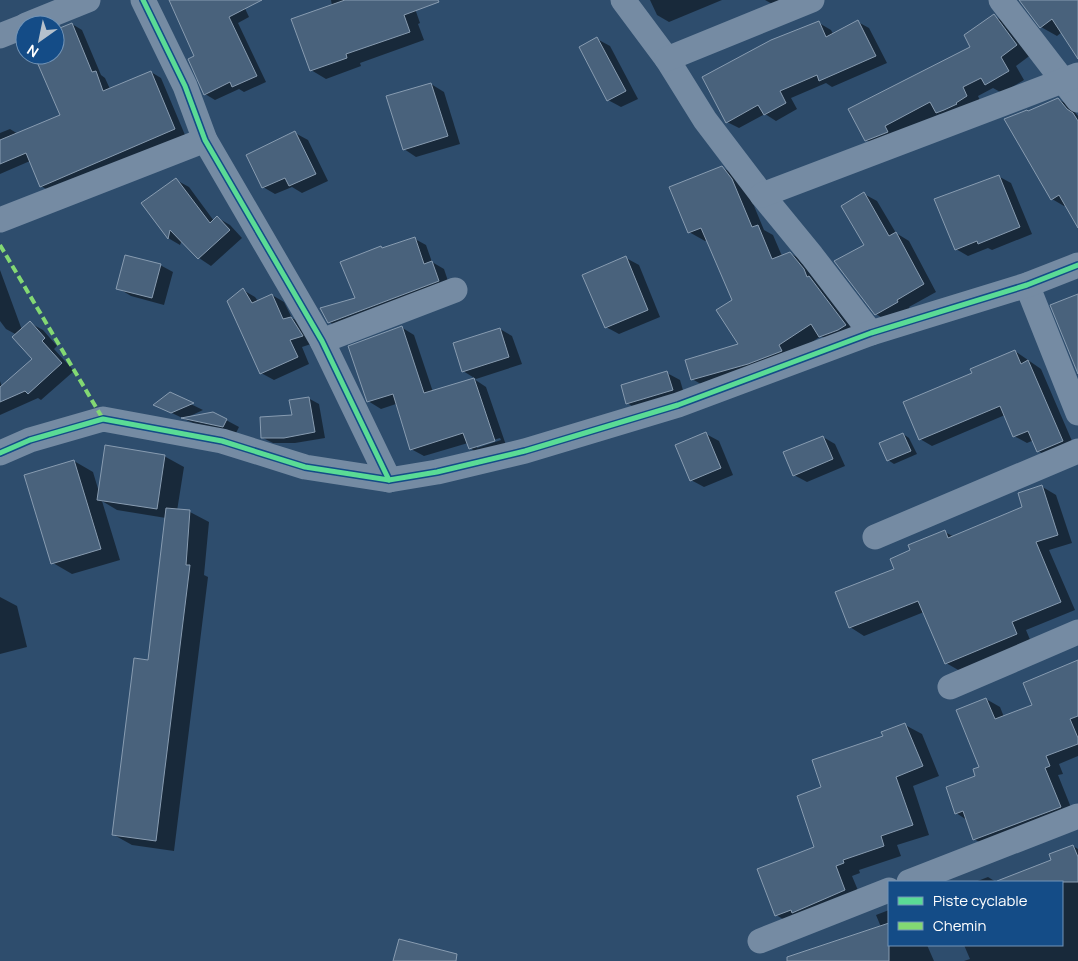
<svg xmlns="http://www.w3.org/2000/svg" width="1078" height="961" viewBox="0 0 1078 961" font-family="Manrope,sans-serif">
	<rect width="100%" height="100%" fill="#2e4d6d"/>
	<g fill="#0007" fill-rule="evenodd">
		<path d="M170,0H241L249,17L238,23L266,82L244,92L239,89L215,100L205,94L196,56Z"/>
		<path d="M331,0H412L420,23L418,24L424,40L360,63L361,66L326,79L311,70L332,6Z"/>
		<path d="M650,0H722L669,22L657,15Z"/>
		<path d="M765,0H786L774,5Z"/>
		<path d="M1021,0H1078V57L1062,32L1057,36L1041,27Z"/>
		<path d="M994,16L1010,25L1032,54L1016,66L1024,80L1002,93L993,88L978,96L982,105L953,122L940,114L900,135L882,149L866,140L972,47Z"/>
		<path d="M858,22L869,28L887,63L832,87L826,83L791,98L797,109L776,121L765,114L739,128L727,122L819,23L831,30L833,34Z"/>
		<path d="M72,24L82,30L101,75L105,78L110,89L151,72L161,78L185,135L51,192L41,186L30,161L0,174V133L10,129L18,134L61,116L34,55H55V40Z"/>
		<path d="M597,39L610,46L638,99L621,107L608,100Z"/>
		<path d="M431,84L444,92L460,144L416,157L404,149Z"/>
		<path d="M1058,99L1070,106L1078,116V221L1066,205L1064,206L1052,199L1029,112Z"/>
		<path d="M295,133L308,140L328,181L302,193L292,187L275,194L263,187Z"/>
		<path d="M721,167L737,176L747,189L764,230L773,235L782,256L790,253L805,262L861,334L836,345L821,336L794,354L708,388L692,379L740,344L733,300L707,240L705,241L689,232Z"/>
		<path d="M998,176L1011,183L1032,234L992,250L988,248L968,256L956,249Z"/>
		<path d="M176,180L189,187L214,221L218,218L230,225L242,238L211,266L199,258L182,240L180,245L168,238L143,204Z"/>
		<path d="M864,194L877,201L896,233L909,241L936,292L909,307L910,309L889,322L876,314L866,245Z"/>
		<path d="M415,239L426,245L432,262L444,269L450,287L341,329L329,322L357,299L380,247L384,249Z"/>
		<path d="M626,258L639,265L660,317L619,334L606,327Z"/>
		<path d="M160,265L173,272L164,305L131,296L118,288Z"/>
		<path d="M0,270L22,330L30,323L43,330L57,346L54,349L74,371L41,400L38,398L0,415V381L2,387L34,360L17,335L6,329L0,321Z"/>
		<path d="M243,290L255,297L258,301L272,295L284,302L292,318L304,325L314,343L302,347L309,364L274,380L261,373Z"/>
		<path d="M401,327L414,335L433,392L476,379H474L486,387L507,448L482,456L470,448L468,443L424,456L411,449L396,404L381,409L368,401ZM500,438L501,440L477,448V445Z"/>
		<path d="M500,329L512,336L522,364L476,379L463,371Z"/>
		<path d="M1015,351L1041,369L1075,448L1051,458L1038,451L1034,440L1027,443L1014,436L1005,415L932,446L920,439L974,374Z"/>
		<path d="M667,373L680,380L685,397L640,411L627,403Z"/>
		<path d="M170,394L203,410L188,417L226,420L239,427L236,433L195,424L155,405Z"/>
		<path d="M308,398L319,404L325,438L295,443H273L263,438L294,417Z"/>
		<path d="M706,434L719,441L733,475L704,487L691,480Z"/>
		<path d="M903,434L909,438L917,454L894,464L888,460Z"/>
		<path d="M823,437L835,444L845,466L807,482L794,475Z"/>
		<path d="M164,456L184,467L177,511L190,512L209,522L204,575L208,577L174,851L132,845L114,835L149,662L166,518L117,510L102,501L120,560L72,574L53,563L74,461L93,472L99,492Z"/>
		<path d="M1041,486L1056,495L1072,543L1049,550L1075,610L1026,630L1031,642L960,671L946,663L924,612L864,636L850,627L912,551L945,532L954,537L1024,507Z"/>
		<path d="M0,597L17,606L27,647L0,654Z"/>
		<path d="M1078,662V756L1059,764L1063,774L1058,775L1072,810L988,847L974,839L967,820L956,813L977,777L981,768L986,699L1000,707L1004,717L1033,706Z"/>
		<path d="M905,725L922,734L939,776L913,786L929,835L897,845L901,856L859,870L860,873L852,876L862,900L793,925L776,915L816,848L823,788L884,737Z"/>
		<path d="M1073,846L1078,849V961H964L970,959L964,945H1062V882H997L1053,860Z"/>
		<path d="M988,877L996,882H975Z"/>
		<path d="M889,910V945H927L934,961H804L881,927L876,915Z"/>
	</g>
	<g fill="#49627c" stroke="#889cb1">
		<path d="M169,0H262L229,17L257,76L232,87L230,82L204,95L188,59L194,56Z"/>
		<path d="M345,0H438L439,2L404,15L410,32L346,54L347,58L310,71L291,19Z"/>
		<path d="M1019,0H1078V59L1052,19L1040,28Z"/>
		<path d="M994,14L1017,45L1001,57L1009,71L985,85L981,78L963,87L967,96L956,103L957,104L944,110L936,113L930,102L885,126L888,132L865,141L848,109L970,47L964,35Z"/>
		<path d="M858,20L876,56L819,81L817,75L780,91L786,103L764,115L758,105L726,123L702,77L771,40L819,21L826,37Z"/>
		<path d="M72,23L92,72L96,71L103,91L151,71L175,129L40,187L26,153L0,164V140L60,115L34,55H55V30Z"/>
		<path d="M597,37L626,91L607,101L579,47Z"/>
		<path d="M431,83L448,136L403,150L386,96Z"/>
		<path d="M1058,98L1067,109L1073,113L1078,121V228L1059,195L1051,200L1004,119L1027,110L1028,111Z"/>
		<path d="M295,131L316,174L289,186L285,178L262,188L246,155Z"/>
		<path d="M722,166L732,179L752,227L758,225L772,259L790,252L804,269L807,277L809,276L846,325L838,330L819,337L811,324L779,345L782,351L748,364L691,380L685,360L738,344L716,310L732,300L701,228L688,233L669,187Z"/>
		<path d="M999,175L1020,227L978,244L977,241L955,250L934,199Z"/>
		<path d="M176,178L210,223L217,216L230,230L198,259L170,230L168,239L141,203Z"/>
		<path d="M864,192L889,236L896,232L924,284L897,300L898,302L875,315L834,261L864,245L841,206Z"/>
		<path d="M415,237L424,264L432,261L439,281L328,323L320,308L355,298L340,262L381,246L382,248Z"/>
		<path d="M125,255L161,264L152,298L116,289Z"/>
		<path d="M626,256L648,310L605,328L582,275Z"/>
		<path d="M243,288L252,303L272,294L283,319L291,317L303,336L290,340L298,357L260,374L227,301Z"/>
		<path d="M1078,294V374L1050,305Z"/>
		<path d="M30,321L45,338L42,341L62,363L28,394L25,391L0,402V387L32,359L12,337Z"/>
		<path d="M402,326L424,393L474,378L495,441L469,449L463,433L410,450L393,394L367,402L348,346Z"/>
		<path d="M500,328L509,357L462,372L453,343Z"/>
		<path d="M1015,350L1021,364L1028,360L1063,441L1037,452L1028,431L1013,437L1000,406L919,440L903,402L972,373L970,369Z"/>
		<path d="M667,371L673,390L626,404L621,385Z"/>
		<path d="M170,392L194,403L171,413L153,405Z"/>
		<path d="M309,397L315,432L284,438H261L260,417L292,415L289,400Z"/>
		<path d="M213,412L227,419L223,427L181,418Z"/>
		<path d="M706,432L721,468L690,481L675,445Z"/>
		<path d="M903,433L911,451L887,461L879,443Z"/>
		<path d="M823,436L833,459L793,476L783,452Z"/>
		<path d="M105,445L165,455L157,509L97,500Z"/>
		<path d="M74,460L101,549L51,564L24,475Z"/>
		<path d="M1042,485L1058,535L1036,542L1061,602L1012,622L1017,634L945,664L918,601L849,628L835,592L894,569L890,559L910,550L908,545L945,530L948,538L1022,507L1018,493Z"/>
		<path d="M166,508L190,510L186,565H190L156,841L112,835L134,658L148,660Z"/>
		<path d="M1078,660V716L1070,719L1078,738V744L1046,756L1050,766L1045,768L1061,807L973,840L963,811L955,814L946,787L975,776L973,769L979,767L956,710L986,698L995,719L1032,705L1023,683Z"/>
		<path d="M905,723L923,766L896,777L913,825L881,836L884,846L843,860L844,863L836,866L845,890L792,913L791,910L775,916L757,869L814,847L797,796L821,787L812,760L883,736L881,732Z"/>
		<path d="M1073,845L1078,857V882H997V881L1051,860L1049,854Z"/>
		<path d="M889,923V961H787V957Z"/>
		<path d="M399,939L457,954L456,961H393Z"/>
	</g>
	<g fill="none" stroke-linecap="round" stroke-linejoin="round">
		<g stroke="#758ba3" stroke-width="25">
			<path d="M143,0L185,86L205,140L322,341L389,480"/>
			<path d="M623,0L667,59L705,120L762,195L812,256L871,333"/>
			<path d="M1001,0L1078,100"/>
			<path d="M26,25L88,0"/>
			<path d="M0,36L25,26"/>
			<path d="M667,59L812,0"/>
			<path d="M762,195L1078,75"/>
			<path d="M0,220L205,140"/>
			<path d="M1027,285L1078,413"/>
			<path d="M322,341L455,290"/>
			<path d="M0,453L30,440L103,419L222,441L305,467L389,480L437,472L525,451L678,405L871,333L1027,285L1078,265"/>
			<path d="M875,537L1078,451"/>
			<path d="M950,687L1078,632"/>
			<path d="M909,882L1078,816"/>
			<path d="M760,941L889,890"/>
		</g>
		<path stroke="#83d873" stroke-width="4" stroke-dasharray="8 4" stroke-linecap="butt" d="M0,245L103,419"/>
		<defs>
			<g id="cycleway">
				<path d="M143,0L185,86L205,140L322,341L389,480"/>
				<path d="M0,453L30,440L103,419L222,441L305,467L389,480L437,472L525,451L678,405L871,333L1027,285L1078,265"/>
			</g>
		</defs>
		<use href="#cycleway" stroke="#144c87" stroke-width="8"/>
		<use href="#cycleway" stroke="#5adb95" stroke-width="5"/>
	</g>
	<rect x="888" y="881" width="175" height="65" fill="#144c87" stroke="#7294b7"/>
	<rect x="898" y="897" width="25" height="8" fill="#5adb95" stroke="#7294b7"/>
	<text x="933" y="906" font-size="15" fill="#ffffff">Piste cyclable</text>
	<rect x="898" y="922" width="25" height="8" fill="#83d873" stroke="#7294b7"/>
	<text x="933" y="931" font-size="15" fill="#ffffff">Chemin</text>
	<g transform="translate(40 40) rotate(213)"><circle r="24" fill="#144c87" stroke="#7294b7"/>
	<path d="M0-4L9 19L0 12L-9 19Z" fill="#b6c1cc"/>
	<text y="-8" font-size="14" font-weight="bold" text-anchor="middle" fill="#ffffff">N</text>
	</g>
</svg>
